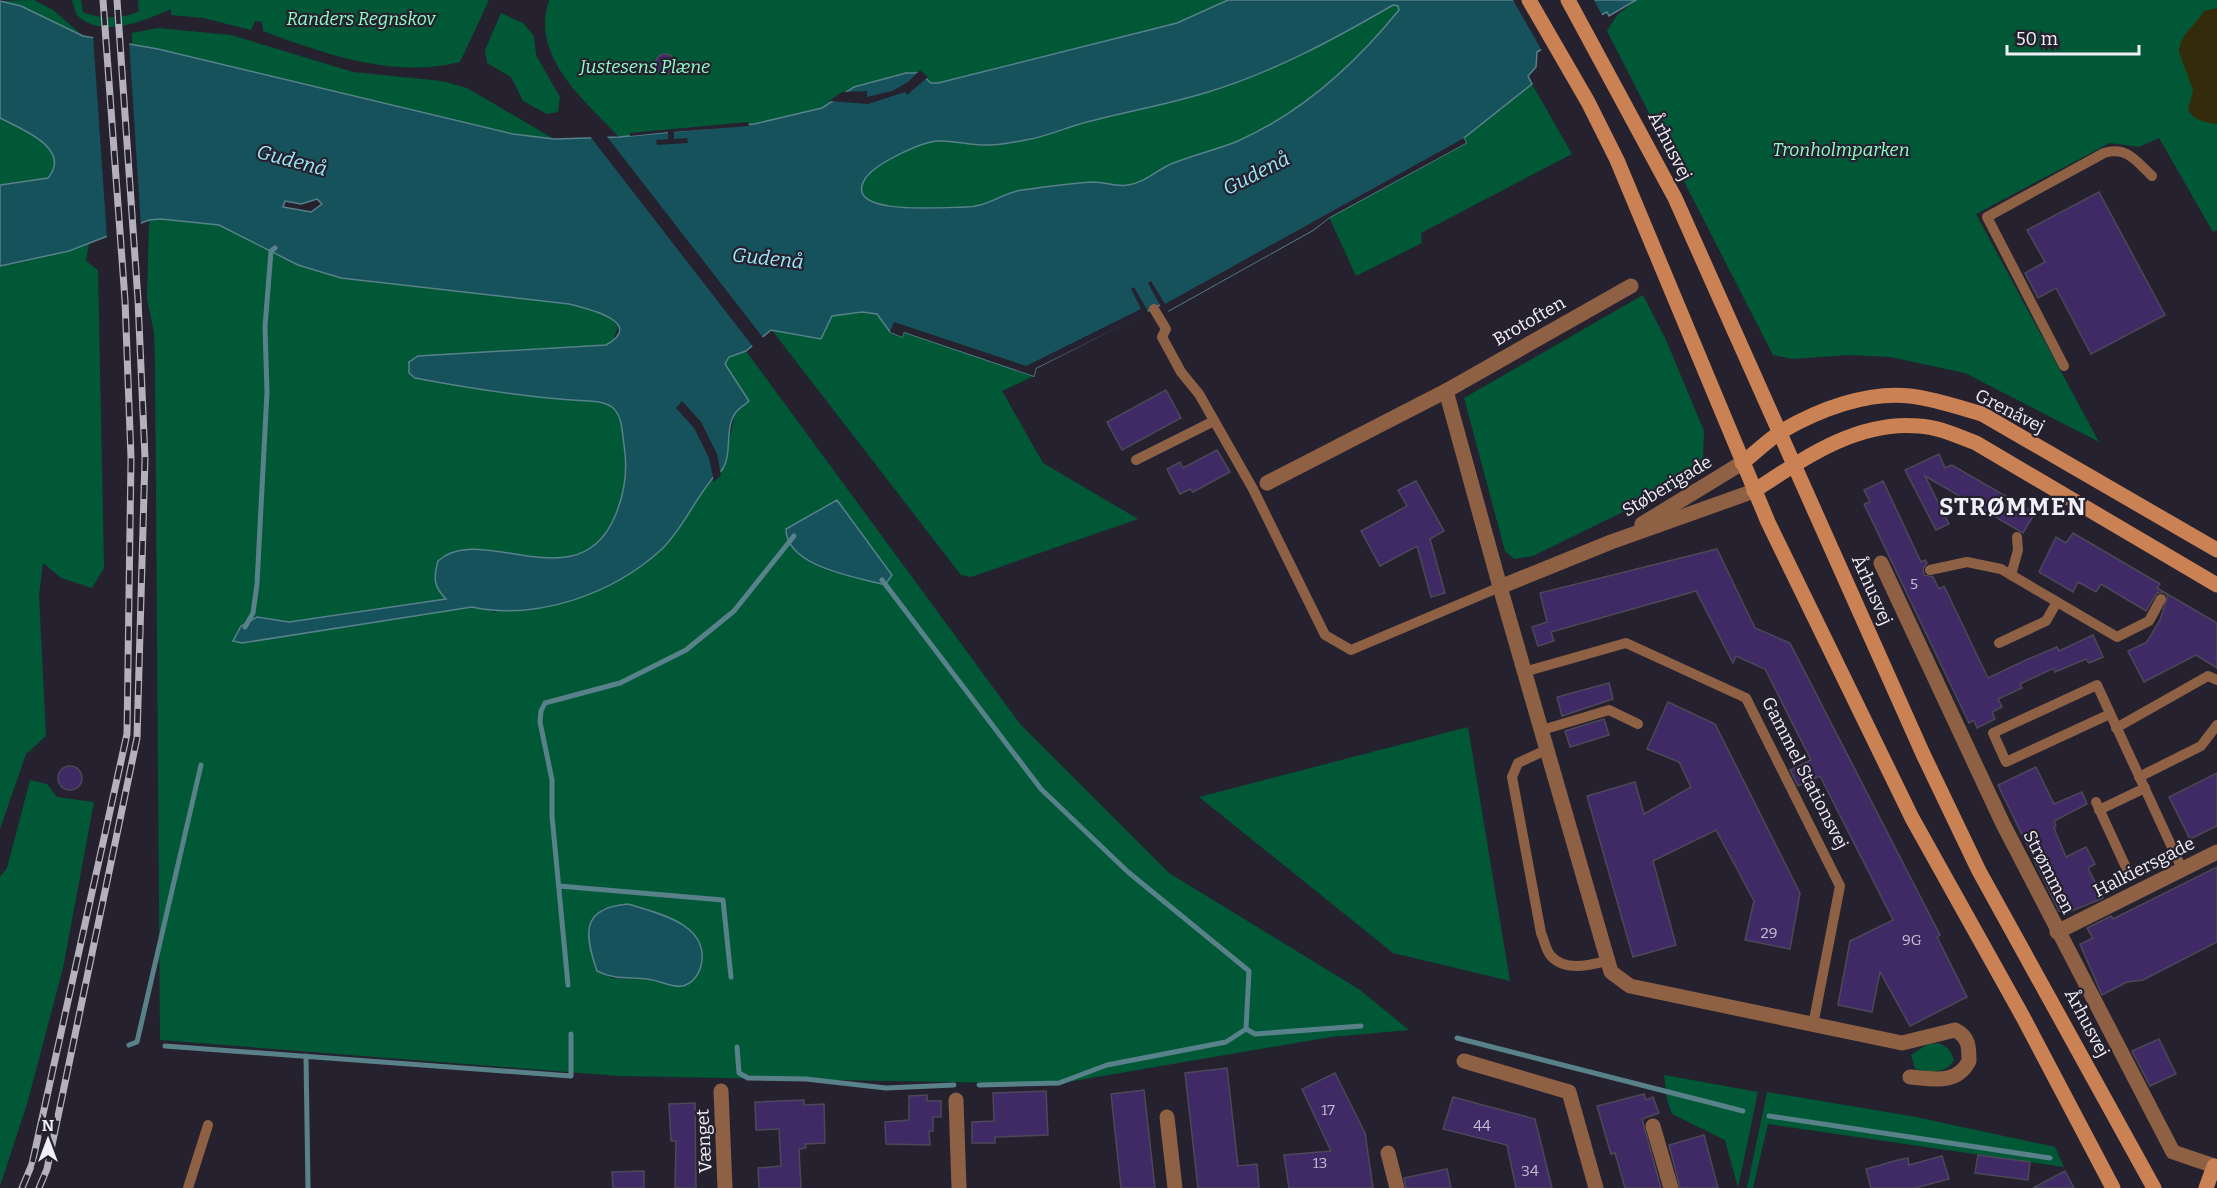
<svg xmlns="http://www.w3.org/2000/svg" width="2217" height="1188" viewBox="0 0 2217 1188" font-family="Bitter,serif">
	<rect width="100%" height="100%" fill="#25212f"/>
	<g fill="#005837" fill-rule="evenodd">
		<path d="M34,0L53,10L83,36L21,6L0,1Z"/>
		<path d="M72,0H81L83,12C96,19 126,19 139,11L138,0H489L460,62C395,79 324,54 263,31L262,22L255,21L251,30L203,18L171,15V9C144,21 100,40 76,14Z"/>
		<path d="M549,0H1228L1177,23L938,83H931L906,73L854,87L822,108L754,124L619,137C584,100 530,57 549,0Z"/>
		<path d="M1636,0H2217V230L2213,232L2159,138L2139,147L2110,143L1976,214L2099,442L1965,373L1890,357L1849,355L1792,359L1773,355L1607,31L1617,15Z"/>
		<path d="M1393,5L1399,6V10C1357,63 1301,113 1238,141C1216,150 1193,155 1171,164C1157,170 1144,183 1129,185C1117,187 1105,182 1093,182C1070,183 1045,187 1022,190C1002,193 988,207 966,207C947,207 841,217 865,179C874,164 919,143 937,141C953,140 969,145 985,145C998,146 1013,142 1026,140C1050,136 1071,125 1095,120C1131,111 1169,104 1205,93C1272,73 1333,40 1393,5Z"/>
		<path d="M501,13L523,23L534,36L536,55L560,97L558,112L547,114L523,101L511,77L487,63L485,50Z"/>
		<path d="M158,28L231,35L353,72L442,81L467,88L554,139L513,134L132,44V33Z"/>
		<path d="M1532,84L1572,154L1421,233L1422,243L1356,276L1329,217L1466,143L1464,138Z"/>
		<path d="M0,118C19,128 73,148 48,178L0,185Z"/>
		<path d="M161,219L219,225L298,265L341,278L569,304C587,309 609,310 618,327L613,341L606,345L452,354L413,359L415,378C468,388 519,396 573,400C585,401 602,400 612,408C621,415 621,427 623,437C629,475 623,543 578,556C559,562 512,555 492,551L440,593L447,599L289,622L257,617L242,643L472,607L495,612L709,484L723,469L735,413L749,401L725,364L729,357L746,351L1020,724L1169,873L1360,990L1409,1030L1331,1037L1056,1084L618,1076L160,1040L155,366L154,332L147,299L149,220ZM837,500L892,575L885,585L820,567L786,529ZM628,904L690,930L702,951L701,965L675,986L658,980L611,978L601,909Z"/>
		<path d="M89,243L86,261L98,270L104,568L92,588L61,578L43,563L39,595L46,736L26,754L0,829V266L69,251Z"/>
		<path d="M1643,295L1666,340L1704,431L1703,459L1684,482L1533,556L1514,559L1505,551L1464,398Z"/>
		<path d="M862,312L877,314L890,332H904L1034,376L1002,391L1043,463L1138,519L971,577L961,575L771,329L791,334L832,316Z"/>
		<path d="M1468,727L1510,981L1393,953L1199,797Z"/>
		<path d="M30,780L47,784L57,797L94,802L63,968L27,1104L0,1186V877L7,868Z"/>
		<path d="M1938,1043C1947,1046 1951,1051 1954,1060C1945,1075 1930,1072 1915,1069L1911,1055L1928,1044Z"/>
		<path d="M1664,1075L1758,1092L1738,1188L1725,1140L1672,1114L1667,1100Z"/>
		<path d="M1767,1092L1916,1117L2055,1147L2064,1167L1768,1124L1753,1188H1747Z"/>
	</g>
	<path fill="#332b0a" d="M2217,8V124C2206,122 2194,121 2188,110L2193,90L2179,52C2180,34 2196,25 2204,11Z"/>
	<g fill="#16525b" stroke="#58818a" stroke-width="1.5" fill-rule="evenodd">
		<path d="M1228,0H1636L1609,16L1607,12L1603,14L1537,52L1536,67L1528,76L1532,84L1464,138L1466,143L1330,217L1313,230L1168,311L1160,305L1036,368L1034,376L904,332L902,337L890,332L877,314L862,312L832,316L821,339L771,330L746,351L729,357L725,364L749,401C745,405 739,408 736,412C724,427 733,454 722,470C720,473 715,475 712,479C694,501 683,528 662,549C613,594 537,621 472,607L242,643L233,641L241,626L257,617L289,622L446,599C434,587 433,579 438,561C481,521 579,603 615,516C625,493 628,470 624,445C622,433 623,416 612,407C601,400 585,401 572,400C519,396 467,388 415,378L409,373V362L418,356L606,345C647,322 585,308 569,304L341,278L298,265L219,225L161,219L149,220L69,251L0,266V185L48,178C73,148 19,128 0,118V1L21,6L83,36L158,49L513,134L554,139L619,137L754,124L822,108L854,87L906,73H920L931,83H938L1177,23ZM1393,5L1398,6L1399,10C1356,63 1301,113 1238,141C1216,150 1193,155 1171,164C1157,170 1144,183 1128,185C1117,187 1105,182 1093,182C1070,183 1045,187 1022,190C1002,193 988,207 966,207C947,207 841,217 865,179C874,164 919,143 937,141C953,140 969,145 985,145C998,146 1013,142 1026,140C1050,136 1071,125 1095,120C1131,111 1168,104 1205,93C1272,73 1333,40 1393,5ZM317,199L322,204L311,212L283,207L285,201L301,204Z"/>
		<path d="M837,500L892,575L885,585C857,577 786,567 786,529Z"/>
		<path d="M628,904C657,913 711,924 701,966C698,976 693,983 683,986C672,988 659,980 647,979C629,977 614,980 597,971C584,933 581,908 628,904Z"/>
	</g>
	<g fill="#25212f">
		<path d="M1513,0H1594L1603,17L1542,51Z"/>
		<path d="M93,35L129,41L141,227L107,239Z"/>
		<path d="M920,70L928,77L907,95L905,92L868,104L829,101L842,92L867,91V97L892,91L908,82Z"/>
		<path d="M748,122L749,126L674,132V139L687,138L688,143L657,145L656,140L668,139V132L630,136V133Z"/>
		<path d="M605,134L764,339L754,348L589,135Z"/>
		<path d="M1464,138L1466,143L1330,217L1313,230L1168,311L1169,314L1163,311L1148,283L1151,281L1165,304Z"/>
		<path d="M1134,287L1150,315L1147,316L1145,314L1036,368L1034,376L904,332L902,337L890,332L894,322L1026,366L1141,309L1131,289Z"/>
		<path d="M682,401L701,422L717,454L721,475L714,482L709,458L694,428L676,408Z"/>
	</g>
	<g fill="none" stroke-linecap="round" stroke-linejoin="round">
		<g stroke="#58818a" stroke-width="5">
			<path d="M882,580L1041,789L1128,872L1249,971L1246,1029L1226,1042L1107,1065L1059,1083L979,1085"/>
			<path d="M245,627L253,613L257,584L267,392L265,327L271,251L275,248"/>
			<path d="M559,886L723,900L731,977"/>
			<path d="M568,985L552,816V780L540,722L541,711L545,703L620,683L686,650L734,611L794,536"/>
			<path d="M1246,1029L1255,1034L1361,1026"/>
			<path d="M1457,1038L1743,1111"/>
			<path d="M129,1045L137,1042L201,765"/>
			<path d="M165,1046L571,1076V1034"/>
			<path d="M737,1047L739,1073L748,1078L806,1079L886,1088L954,1085"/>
			<path d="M306,1056L308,1188"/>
			<path d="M1769,1116L2050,1158"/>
		</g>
	</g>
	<g fill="#3f2a65" stroke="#4c4858" stroke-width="1.5">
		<circle cx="665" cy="64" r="10"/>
		<path d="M2099,192L2165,315L2091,354L2056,288L2038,298L2025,273L2045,262L2027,230Z"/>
		<path d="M1166,390L1181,418L1122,450L1107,422Z"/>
		<path d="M1217,450L1230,472L1193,492L1190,489L1180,494L1167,469L1180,462L1183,468Z"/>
		<path d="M1939,454L1945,468L1952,465L2035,513L2023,533L1925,476L1949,524L1936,530L1905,470Z"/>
		<path d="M1416,481L1444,531L1430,539L1445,593L1431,597L1417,546L1380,566L1361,531L1407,506L1398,490Z"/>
		<path d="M1883,481L1921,562L1925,560L1927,563L1923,568L1924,575L1933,577L1939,589L1944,586L1988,678L2026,660L2057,647L2059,651L2093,635L2103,657L2089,663L2086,659L2055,672L2054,668L2020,684L2022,688L1998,699L2002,707L1992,712L1995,719L1977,728L1974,720L1969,723L1864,504L1870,502L1864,490Z"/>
		<path d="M2073,533L2160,584L2157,588L2217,623V668L2196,655L2144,682L2128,651L2147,642L2160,620L2168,596L2164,592L2157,593L2146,611L2101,584L2096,592L2078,582L2073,592L2039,572L2056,537L2066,543Z"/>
		<path d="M1717,549L1755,628L1790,643L1940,935L1937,937L1967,997L1910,1026L1880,972L1872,1012L1838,1005L1850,941L1893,920L1820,776L1798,786L1790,770L1811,760L1765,669L1736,656L1733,663L1696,591L1551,632L1554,641L1538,646L1532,627L1547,622L1540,593Z"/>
		<path d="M1609,683L1613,699L1562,716L1557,697Z"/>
		<path d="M1668,702L1715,724L1800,893L1790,949L1745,940L1754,901L1716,830L1653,861L1676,945L1633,957L1587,796L1635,782L1644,814L1691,787L1679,762L1647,749Z"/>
		<path d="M1604,719L1609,735L1570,747L1565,731Z"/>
		<circle cx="70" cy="778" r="12"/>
		<path d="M2036,767L2054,804L2082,792L2087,804L2054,821L2056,826L2054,828L2066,857L2086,847L2095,864L2088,868L2103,898L2067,913L2059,911L1998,785Z"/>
		<path d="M2217,773V826L2190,839L2169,797Z"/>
		<path d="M2217,867V942L2143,980L2127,982L2102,995L2080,944L2093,938L2087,928L2111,916L2113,919Z"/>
		<path d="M2159,1039L2176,1074L2150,1086L2132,1051Z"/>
		<path d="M1227,1068L1238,1166L1257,1164L1259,1188H1198L1185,1073Z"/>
		<path d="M1335,1073L1365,1133L1373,1188H1289L1284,1155L1331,1151L1302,1089Z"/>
		<path d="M1144,1090L1155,1188H1121L1111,1094Z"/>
		<path d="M1046,1091L1048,1135L995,1137V1143H972V1122L994,1121L993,1093Z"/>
		<path d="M1644,1094L1646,1100L1653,1097L1659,1113L1642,1119L1661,1188H1625L1615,1153L1611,1154L1597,1106Z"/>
		<path d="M927,1095V1101H941V1117H933V1131H929L930,1145L886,1144L885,1122L909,1120V1096Z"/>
		<path d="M1453,1097L1535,1119L1552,1188H1516L1507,1145L1443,1129Z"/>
		<path d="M804,1100V1105L824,1104L825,1143L805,1144L806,1148L799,1149L801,1188H759L758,1168L781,1166L779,1129L756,1130L755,1102Z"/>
		<path d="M695,1103L696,1188H675L676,1141H671L669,1104Z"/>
		<path d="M1704,1135L1718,1188H1680L1669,1145Z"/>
		<path d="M1978,1155L2030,1162L2028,1180L1975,1173Z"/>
		<path d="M1942,1156L1949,1179L1915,1188H1871L1866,1169L1898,1160L1908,1158L1909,1165Z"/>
		<path d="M1447,1169L1451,1188H1406L1404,1178Z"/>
		<path d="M644,1171V1188H613L612,1172Z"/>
		<path d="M2065,1171L2074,1188H2033Z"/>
	</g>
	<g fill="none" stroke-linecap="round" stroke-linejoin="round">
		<g stroke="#8e6044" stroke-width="10">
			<path d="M1154,309L1166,329L1162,337L1181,372L1199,394L1253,489L1325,635L1351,650L1500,587"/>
			<path d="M2064,366L1987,217L2104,153C2127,146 2136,161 2152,176"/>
			<path d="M1136,460L1214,421"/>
			<path d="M1930,570L1967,562L2001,569L2117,637L2149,621L2161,599"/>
			<path d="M2011,575L2018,550L2017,537"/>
			<path d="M1999,643L2046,621L2057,602"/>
			<path d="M1524,672L1626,643L1746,698L1840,886L1813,1025"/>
			<path d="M2110,714L2006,762L1993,733L2097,685C2125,746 2154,808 2182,869"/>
			<path d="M2116,728L2208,676L2217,680"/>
			<path d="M1542,730L1609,710L1638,724"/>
			<path d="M1548,749L1518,763L1512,777L1541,933C1544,939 1546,951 1551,956C1565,972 1590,965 1607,961"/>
			<path d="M2139,777L2201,746L2217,725"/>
			<path d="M2096,802L2129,874"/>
			<path d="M2099,810L2145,788"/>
			<path d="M188,1188L208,1125"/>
		</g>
		<g stroke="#8e6044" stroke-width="15">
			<path d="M1446,391L1500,587L1611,972L1630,986L1902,1043L1955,1030C1969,1037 1969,1047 1969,1061C1957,1085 1933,1079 1910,1077"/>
			<path d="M1267,483L1446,391L1631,286"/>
			<path d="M1642,524L1742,463"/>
			<path d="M1881,563L2003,824L2173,1152L2217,1167"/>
			<path d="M1500,587L1611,542L1754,491"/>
			<path d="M2057,932L2217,852"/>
			<path d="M1464,1061L1569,1092L1596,1188"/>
			<path d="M721,1091L725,1188"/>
			<path d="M956,1100L959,1188"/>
			<path d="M1167,1117L1175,1188"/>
			<path d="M1653,1126L1671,1188"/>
			<path d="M1388,1153L1397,1188"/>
		</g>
		<g stroke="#ca8153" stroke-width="15">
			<path d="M1529,0L1588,102L1617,160L1768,522L1912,818L2023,1017L2113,1188"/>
			<path d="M1568,0L1675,198L1923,754L1979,871L2154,1188"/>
			<path d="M1742,463C1755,453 1768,440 1782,431C1818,410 1867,391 1910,396C1935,399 1958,407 1982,414L2217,550"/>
			<path d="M1754,491C1803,459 1857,420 1919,426C1939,427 1957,436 1976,443L2217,585"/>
			<path d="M2206,1188L2214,1166"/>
		</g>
		<defs>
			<g id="rail">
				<path d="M22,1188L32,1164L127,734L131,458L125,300L103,0"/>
				<path d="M39,1188L47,1169L137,738L145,458L138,300L117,0"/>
			</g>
		</defs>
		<use href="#rail" stroke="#b4b1bc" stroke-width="7"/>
		<use href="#rail" stroke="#25212f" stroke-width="4.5" stroke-dasharray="14" stroke-linecap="butt"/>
	</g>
	<g text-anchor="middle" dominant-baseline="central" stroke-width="4.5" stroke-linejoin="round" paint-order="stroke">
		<g font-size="15" fill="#c4bed3">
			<text x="1914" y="584">5</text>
			<text x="1769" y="933">29</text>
			<text x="1912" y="940">9G</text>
			<text x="1328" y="1110">17</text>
			<text x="1482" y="1126">44</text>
			<text x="1320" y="1163">13</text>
			<text x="1530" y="1171">34</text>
		</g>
		<g font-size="18" font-style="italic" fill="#8efec5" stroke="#25212f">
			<text x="361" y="19">Randers Regnskov</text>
			<text x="645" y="67">Justesens Plæne</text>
			<text x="1841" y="150">Tronholmparken</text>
		</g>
		<g font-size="18" fill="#f1eff8" stroke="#25212f">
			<text transform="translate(1670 146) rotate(63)">Århusvej</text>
			<text transform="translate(1529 321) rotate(-30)">Brotoften</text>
			<text transform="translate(2010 411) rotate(27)">Grenåvej</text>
			<text transform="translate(1667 486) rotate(-31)">Støberigade</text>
			<text transform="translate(1872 590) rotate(66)">Århusvej</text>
			<text transform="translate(1805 773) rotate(63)">Gammel Stationsvej</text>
			<text transform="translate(2144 867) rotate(-27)">Halkiersgade</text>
			<text transform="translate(2049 872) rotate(63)">Strømmen</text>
			<text transform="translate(2087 1023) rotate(62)">Århusvej</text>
			<text transform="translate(704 1141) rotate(-93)">Vænget</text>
		</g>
		<g font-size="20" font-style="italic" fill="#9ceaf8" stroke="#25212f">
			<text transform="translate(292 160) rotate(15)">Gudenå</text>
			<text transform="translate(1256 173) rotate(-27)">Gudenå</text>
			<text transform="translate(768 258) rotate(6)">Gudenå</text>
		</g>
		<g font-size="24" font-weight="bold" letter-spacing="1.5" fill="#f1eff8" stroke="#25212f">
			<text x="2013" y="507">STRØMMEN</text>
		</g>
	</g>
	<g transform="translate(48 1140)" stroke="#25212f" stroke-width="4.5" paint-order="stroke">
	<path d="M0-4.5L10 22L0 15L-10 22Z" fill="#f1eff8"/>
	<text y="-9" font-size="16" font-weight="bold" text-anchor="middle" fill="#f1eff8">N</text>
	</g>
	<path d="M2007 45v9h132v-9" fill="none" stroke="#f1eff8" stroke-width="3"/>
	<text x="2016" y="45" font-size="18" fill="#f1eff8" stroke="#25212f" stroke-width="4.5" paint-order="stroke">50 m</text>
</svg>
